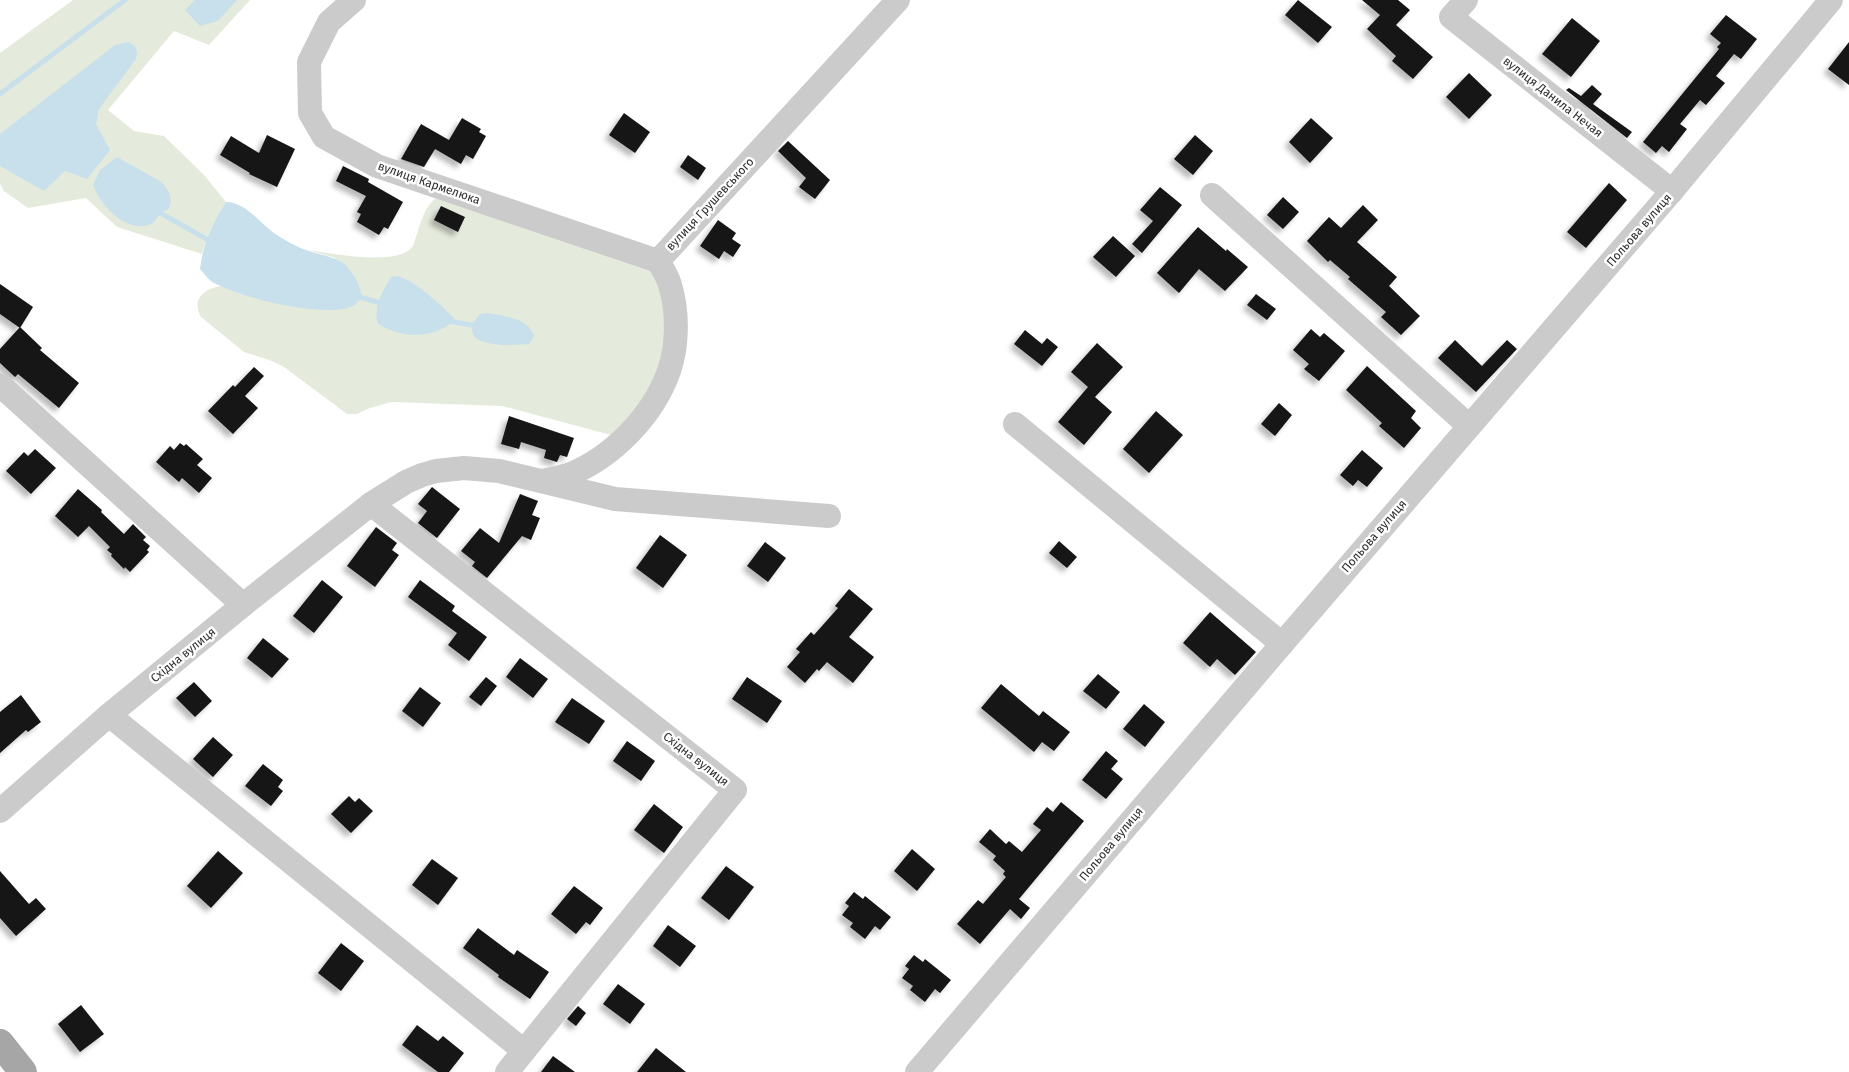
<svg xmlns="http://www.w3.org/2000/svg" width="1849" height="1072" viewBox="0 0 1849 1072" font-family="'Fira Sans',sans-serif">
	<defs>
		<filter id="shadow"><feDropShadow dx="-4.5" dy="4.5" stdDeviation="2.5" flood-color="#0004"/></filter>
	</defs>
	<rect width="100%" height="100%" fill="#fff"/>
	<g fill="#e5ebdc">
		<path d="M73,0H250L209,45L174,31L108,110L134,131L164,136L204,175L226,202C215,218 207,235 202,254L117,227L86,198L28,208L4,191L0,184V53Z"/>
		<path d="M435,199L479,200L658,261L670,283L662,389L611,435L502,406L391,402L367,409L357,414H347L284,367L272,361L244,352L201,317C191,299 203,289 221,286L335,302V258L308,250C331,253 396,267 412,247C414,245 414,242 415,240C420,226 423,208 435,199Z"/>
	</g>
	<g fill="#c8e0eb">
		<path d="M195,0H237L218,21L200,26L185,10Z"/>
		<path d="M128,42C136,46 139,50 136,59L99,109L96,124L110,150L87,179L65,171L44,191L0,166V134L115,45Z"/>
		<path d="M117,157L160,181C167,187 175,200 168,209C166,211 163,211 161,213C157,216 156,222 151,224C127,235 100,205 93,185L100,170Z"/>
		<path d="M226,202C245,202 259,222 274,233C286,241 298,248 312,252C322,255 332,257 342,262C353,271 360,284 362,298C359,301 356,304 353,306C326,319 235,297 211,281C207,278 204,273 200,269C203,244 212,223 226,202Z"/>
		<path d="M398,276C419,283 438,303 454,318C452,324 448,325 443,328C422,340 397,335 378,324C373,307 382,292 391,277Z"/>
		<path d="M488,313C504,316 529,318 534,336L529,344C513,345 492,347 477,339C472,336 472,330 471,325L480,314Z"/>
	</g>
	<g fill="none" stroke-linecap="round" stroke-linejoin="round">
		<g stroke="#c8e0eb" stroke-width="5">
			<path d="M0,94L125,0"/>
			<path d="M155,210L210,241"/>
			<path d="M356,296L384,304"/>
			<path d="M448,321L477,326"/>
		</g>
	</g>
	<g fill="#151515" filter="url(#shadow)">
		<path d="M1298,0L1332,27L1318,43L1285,15Z"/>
		<path d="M1362,0H1398L1410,10L1396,25L1433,57L1413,79L1392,61L1396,56L1367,29L1380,15Z"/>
		<path d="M1726,15L1757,39L1741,59L1734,54L1716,76L1725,83L1706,105L1700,100L1680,124L1687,129L1669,152L1662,146L1656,153L1643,142L1719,49L1717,47L1721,43L1710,34Z"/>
		<path d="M1572,18L1600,41L1571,77L1542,54Z"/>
		<path d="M1849,42V85L1828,69Z"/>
		<path d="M1469,73L1492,95L1469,119L1446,97Z"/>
		<path d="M1592,85L1602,94L1593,104L1632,132L1627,138L1566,90L1569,88L1581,96Z"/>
		<path d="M624,113L650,132L635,153L609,135Z"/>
		<path d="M462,118L481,129L479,132L486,136L473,159L466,155L461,164L435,149L424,167L401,159L421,124L449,140Z"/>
		<path d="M1311,118L1333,138L1310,163L1289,142Z"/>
		<path d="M267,135L295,149L277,187L249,174L250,173L220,155L231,136L259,153Z"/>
		<path d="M1195,135L1213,151L1193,175L1174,159Z"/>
		<path d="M788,141L830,180L815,199L799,187L806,178L778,151Z"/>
		<path d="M688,155L706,168L698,180L680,167Z"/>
		<path d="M343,166L369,179L368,182L403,202L388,229L384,227L379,235L357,222L361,214L357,212L366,196L336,181Z"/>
		<path d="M1609,183L1627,200L1586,248L1567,232Z"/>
		<path d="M1160,187L1182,205L1142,253L1132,244L1153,221L1140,210Z"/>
		<path d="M1283,197L1299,212L1283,229L1267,215Z"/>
		<path d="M1363,205L1378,220L1357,242L1397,277L1389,286L1420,316L1401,335L1381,317L1386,312L1348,279L1350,277L1330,260L1328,262L1307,241L1329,217L1341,228Z"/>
		<path d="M441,206L465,217L458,232L434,220Z"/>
		<path d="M718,220L736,233L732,239L741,245L733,257L724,251L719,259L700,246Z"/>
		<path d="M1198,227L1226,251L1227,249L1248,267L1225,291L1199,269L1179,293L1157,273Z"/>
		<path d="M1113,236L1135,256L1116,277L1093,257Z"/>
		<path d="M0,284L33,307L20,328L0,314Z"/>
		<path d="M1256,294L1276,309L1267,320L1247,305Z"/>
		<path d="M20,327L42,348L40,350L79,383L59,408L18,374L15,377L0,363V349Z"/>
		<path d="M1311,329L1320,337L1324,333L1345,351L1319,381L1304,369L1309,364L1293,350Z"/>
		<path d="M1025,330L1042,344L1047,338L1058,347L1042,366L1014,344Z"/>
		<path d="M1455,340L1482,366L1507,340L1517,349L1476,392L1438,358Z"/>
		<path d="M1097,343L1123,367L1095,397L1112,412L1084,445L1058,422L1088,387L1071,372Z"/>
		<path d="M1367,366L1416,411L1411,418L1421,428L1404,448L1379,426L1382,423L1346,390Z"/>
		<path d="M254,367L264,376L245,396L258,408L233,434L208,411L233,385L235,387Z"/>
		<path d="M1279,403L1292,415L1275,436L1261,424Z"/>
		<path d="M1156,411L1183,435L1149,473L1123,449Z"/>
		<path d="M509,416L574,438L567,457L560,455L557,462L544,458L546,450L521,442L519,449L501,444Z"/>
		<path d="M180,443L184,446L186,444L203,459L197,465L212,478L199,493L182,478L179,482L156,462L170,446L174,450Z"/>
		<path d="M35,449L56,468L31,494L6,471L24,452L28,456Z"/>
		<path d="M1362,450L1383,468L1367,487L1358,480L1353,486L1340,475Z"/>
		<path d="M432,487L460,509L437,538L418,523L427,511L418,504Z"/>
		<path d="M78,489L102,510L101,512L124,534L133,524L146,537L143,540L150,546L147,550L149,552L130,572L125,567L124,569L111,556L112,554L107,550L110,547L89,526L78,537L55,516Z"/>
		<path d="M520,494L538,501L532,515L540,518L531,540L522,536L487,578L472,566L475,562L461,551L480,528L499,543Z"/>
		<path d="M376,527L397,543L392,550L399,555L375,587L347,566Z"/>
		<path d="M660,535L687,555L663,588L636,568Z"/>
		<path d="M1059,541L1077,557L1067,568L1049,553Z"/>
		<path d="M765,542L786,558L768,582L747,566Z"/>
		<path d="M322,580L343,597L314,633L293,616Z"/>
		<path d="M420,580L455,606L452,611L487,637L469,661L448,645L457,633L408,597Z"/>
		<path d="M849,589L873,609L849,637L874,657L853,683L827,662L819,671L817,669L805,683L787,667L800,652L796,649L811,632L814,635L838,608L835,606Z"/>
		<path d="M1210,612L1256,652L1235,675L1217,659L1210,667L1183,643Z"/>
		<path d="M263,638L289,659L272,678L247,658Z"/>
		<path d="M520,658L548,679L533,698L506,677Z"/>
		<path d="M1098,674L1120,692L1106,709L1083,691Z"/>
		<path d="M486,677L497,686L481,706L469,697Z"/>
		<path d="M747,677L782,701L767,723L732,699Z"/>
		<path d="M194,682L212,701L195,717L176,698Z"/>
		<path d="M1001,684L1039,716L1043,711L1070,732L1054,751L1042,742L1034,752L981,708Z"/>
		<path d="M420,687L441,703L423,727L402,711Z"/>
		<path d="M21,695L41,722L28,732L26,730L0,753V712Z"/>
		<path d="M572,698L605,721L589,744L555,722Z"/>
		<path d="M1144,704L1165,722L1145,747L1123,729Z"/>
		<path d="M213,737L233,755L213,777L193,759Z"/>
		<path d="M627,741L655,761L641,781L613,761Z"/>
		<path d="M1106,751L1118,761L1111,769L1123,779L1106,799L1082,780Z"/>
		<path d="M263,764L283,780L278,787L283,791L271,806L245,786Z"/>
		<path d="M349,796L355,802L359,798L373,811L351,833L331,814Z"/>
		<path d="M1061,802L1084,821L1019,899L1030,908L1021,919L1010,909L980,944L957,924L978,900L983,904L1006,877L1003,874L1005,871L993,860L996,856L979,842L990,829L1006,844L1009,841L1022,852L1041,830L1033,824L1047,807L1053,812Z"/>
		<path d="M654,804L683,827L664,853L634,830Z"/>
		<path d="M912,849L935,869L917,891L894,871Z"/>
		<path d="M218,851L243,873L211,908L187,886Z"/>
		<path d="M432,859L458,878L438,905L412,885Z"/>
		<path d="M726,866L754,887L729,920L701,898Z"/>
		<path d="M0,871L29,904L36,898L46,909L16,936L0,918Z"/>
		<path d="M574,886L603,908L590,925L586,922L576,934L551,914Z"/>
		<path d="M854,892L863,899L865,896L891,917L880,930L875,926L865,939L850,927L853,923L842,915L849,906L845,903Z"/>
		<path d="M668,925L696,946L680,967L653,946Z"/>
		<path d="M478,928L514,955L517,950L549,972L530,999L498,977L499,975L463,948Z"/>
		<path d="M341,943L364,961L341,991L318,973Z"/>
		<path d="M914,955L923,962L925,959L951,980L940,993L935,989L925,1002L910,990L913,986L902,978L909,969L905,966Z"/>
		<path d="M618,984L645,1004L630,1024L603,1004Z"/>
		<path d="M81,1005L104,1034L80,1052L58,1024Z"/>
		<path d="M578,1006L586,1013L576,1026L567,1019Z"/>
		<path d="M417,1025L438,1041L443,1036L464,1053L449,1072H438L402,1045Z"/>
		<path d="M656,1048L686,1072H637Z"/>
		<path d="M553,1056L575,1072H541Z"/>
	</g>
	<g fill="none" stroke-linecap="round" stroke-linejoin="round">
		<g stroke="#cbcbcb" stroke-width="24">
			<path d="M354,0L329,22L309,62L310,113L324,137L377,166L658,261"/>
			<path d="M1466,0L1451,17L1672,191"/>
			<path d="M1212,195L1469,426"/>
			<path d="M0,385L243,605"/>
			<path d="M1015,424L1282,644"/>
			<path d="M542,481C550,479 559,478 568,475C612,458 653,416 669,371C678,345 678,311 670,285C668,277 662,268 658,261L898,0"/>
			<path d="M371,504L735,790L507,1072"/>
			<path d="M109,715L524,1051"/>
			<path d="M0,811L109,715L243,605L371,504L406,482L422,475L436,471L464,468L499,471L615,499L829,516"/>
			<path d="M917,1072L1282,644L1672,191L1831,0"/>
		</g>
		<path stroke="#a6a6a6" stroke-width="28" d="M0,1043L23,1072"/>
	</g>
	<g text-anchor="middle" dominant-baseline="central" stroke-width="5" stroke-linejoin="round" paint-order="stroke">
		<g font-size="12" fill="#2e2e2e" stroke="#fff">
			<text transform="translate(1553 97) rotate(38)">вулиця Данила Нечая</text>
			<text transform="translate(429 183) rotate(19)">вулиця Кармелюка</text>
			<text transform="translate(710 204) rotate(-47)">вулиця Грушевського</text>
			<text transform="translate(1639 230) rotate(-49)">Польова вулиця</text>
			<text transform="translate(1374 536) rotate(-49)">Польова вулиця</text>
			<text transform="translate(183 655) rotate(-39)">Східна вулиця</text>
			<text transform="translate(696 759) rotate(38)">Східна вулиця</text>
			<text transform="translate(1111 844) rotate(-50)">Польова вулиця</text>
		</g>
	</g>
</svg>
